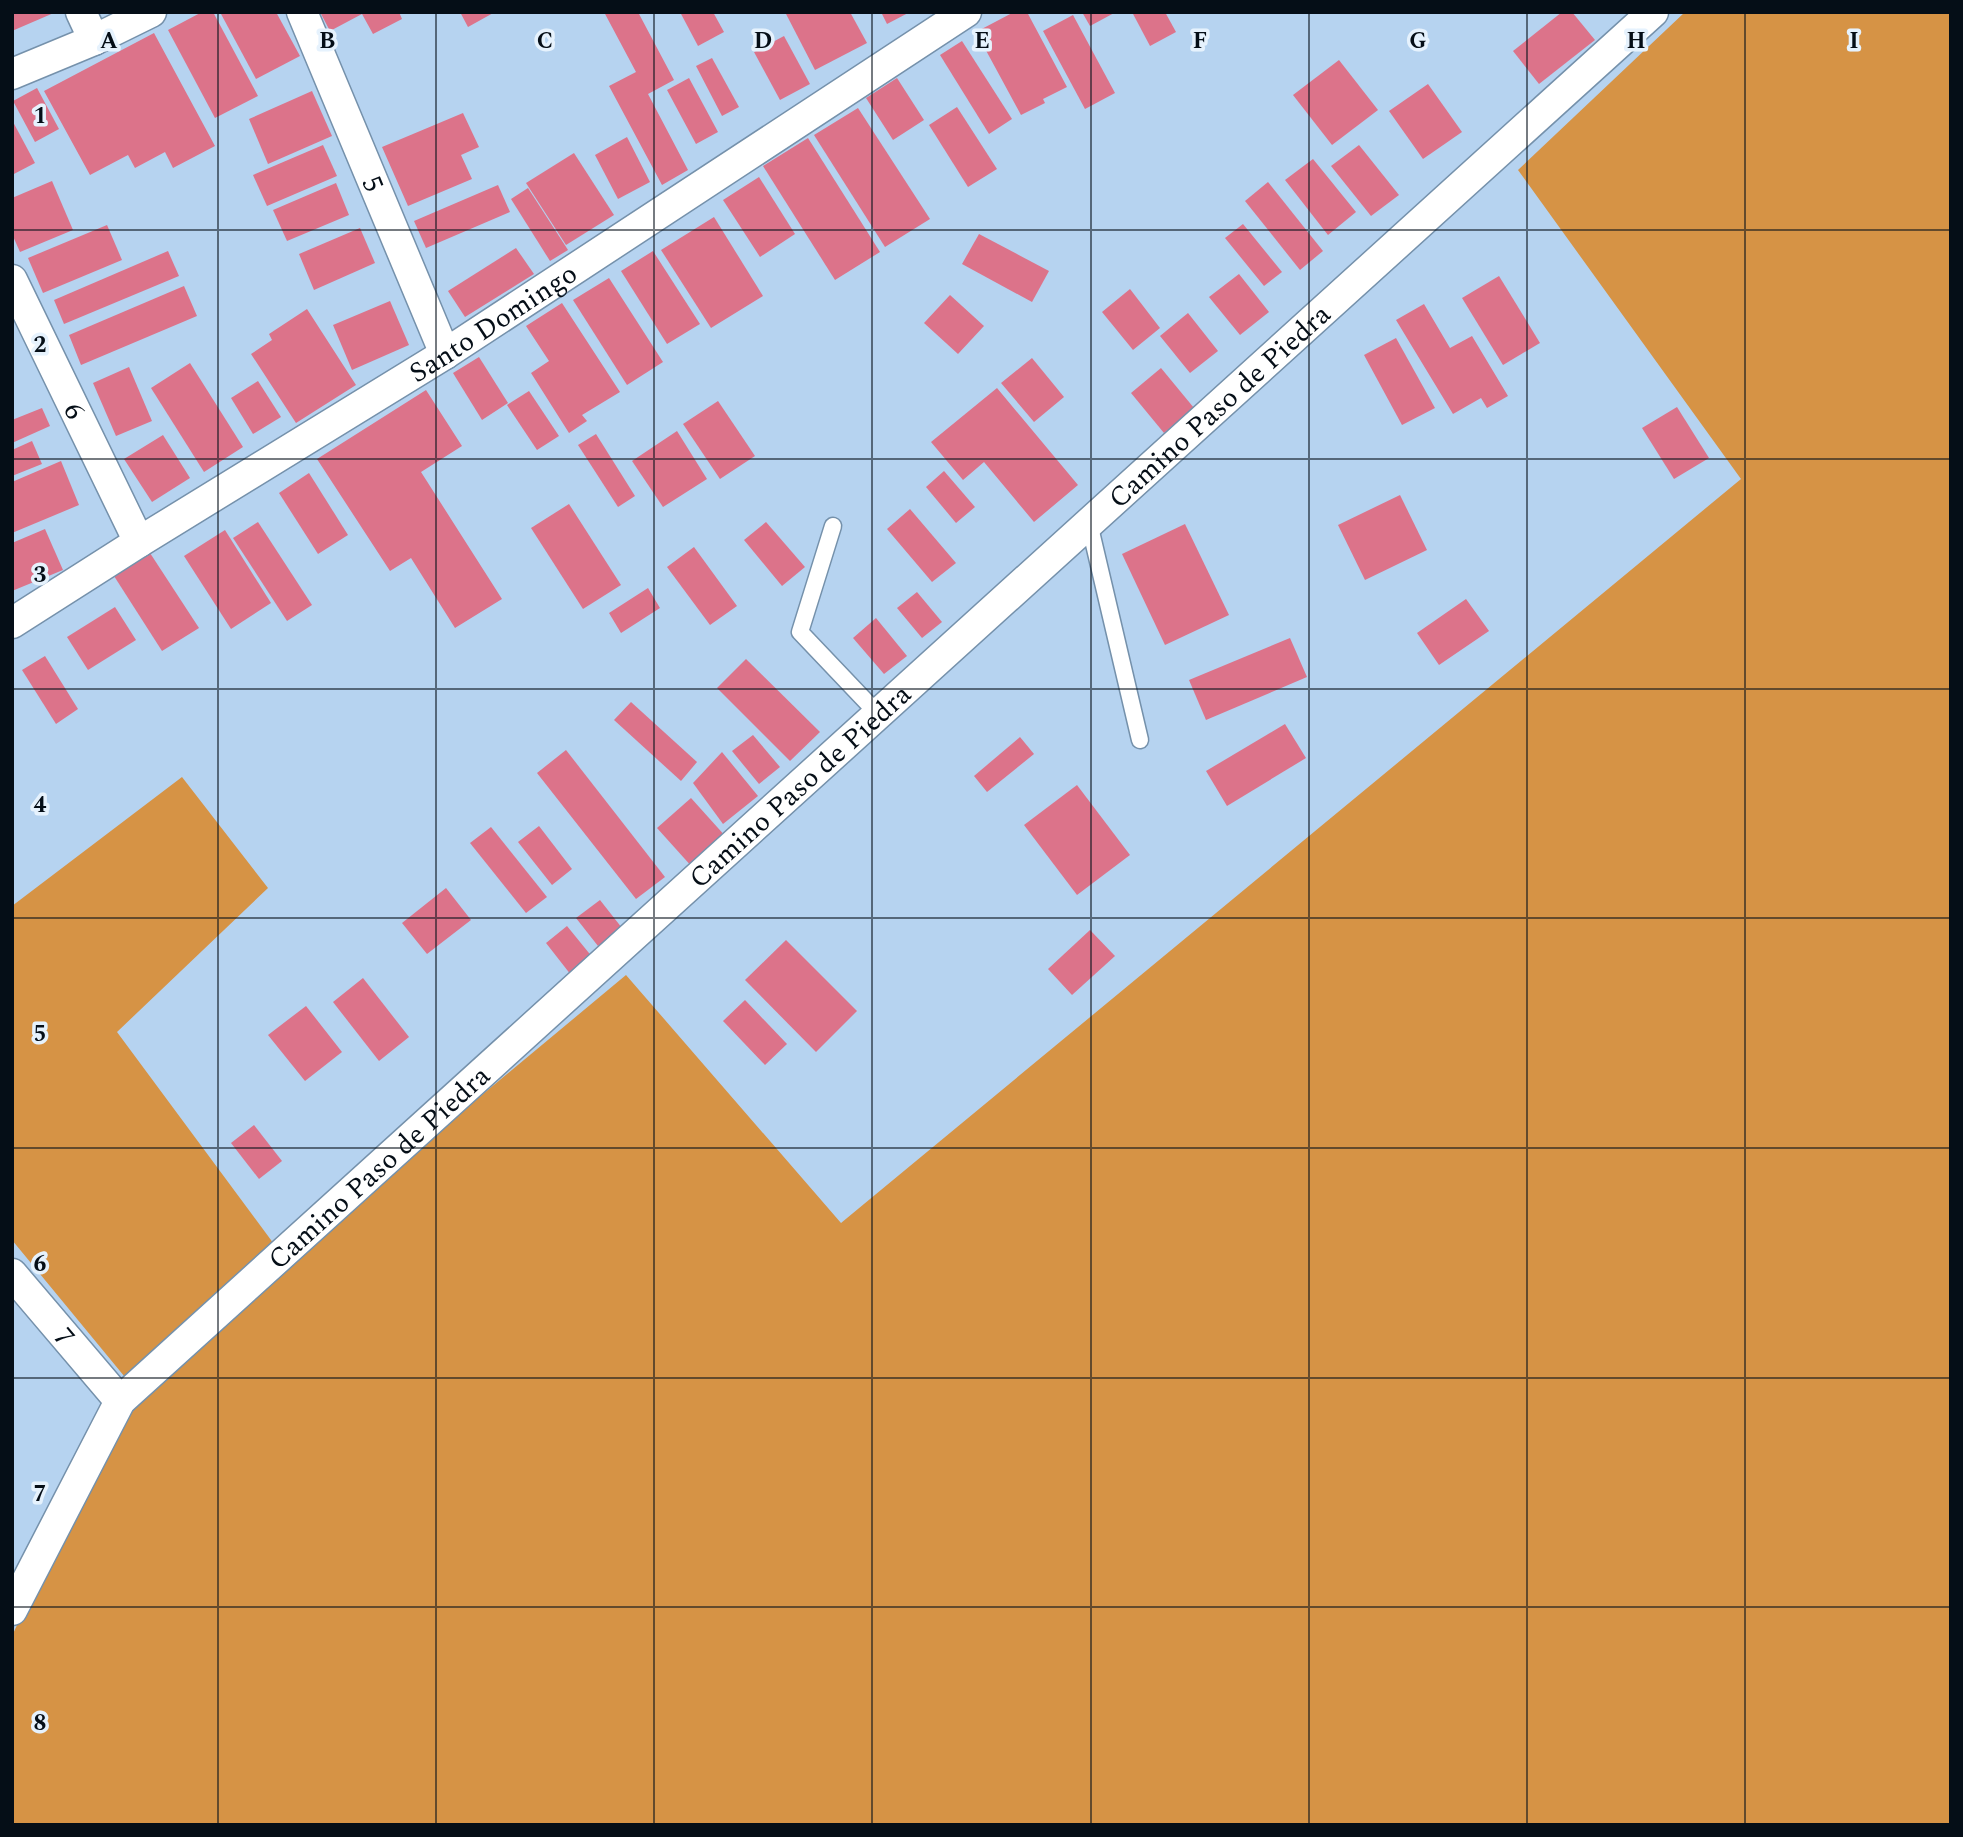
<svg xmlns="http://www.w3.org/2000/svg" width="1963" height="1837" viewBox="0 0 1963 1837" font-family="Spectral,serif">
<rect width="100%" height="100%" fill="#b6d3f0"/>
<path fill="#d69345" d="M 1685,12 L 1951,12 L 1951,1825 L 12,1825 L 12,1636 L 129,1382 L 12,1240 L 12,906 L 182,777 L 268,888 L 117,1032 L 285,1259 L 626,975 L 841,1223 L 1741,479 L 1518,170 Z"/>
<g fill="#dc738a">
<path d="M 12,12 L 56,12 L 12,31 Z"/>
<path d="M 202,12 L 213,12 L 258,96 L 215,118 L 168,30 Z"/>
<path d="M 224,12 L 276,12 L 300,56 L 256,79 L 221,14 Z"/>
<path d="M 320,12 L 399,12 L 402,19 L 373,34 L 362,14 L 330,31 Z"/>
<path d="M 460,12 L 495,12 L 468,27 Z"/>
<path d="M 604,12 L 638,12 L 674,80 L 648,94 L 688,170 L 662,185 L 609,86 L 636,72 Z"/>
<path d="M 680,12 L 713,12 L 724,32 L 698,46 Z"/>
<path d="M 785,12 L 850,12 L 867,43 L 815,70 Z"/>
<path d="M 881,12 L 910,12 L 887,24 Z"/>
<path d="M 1014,12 L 1027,12 L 1067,87 L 1043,99 L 1045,103 L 1021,115 L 976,32 Z"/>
<path d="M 1082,12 L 1116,12 L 1090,26 Z"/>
<path d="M 1132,12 L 1165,12 L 1176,32 L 1150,46 Z"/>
<path d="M 1562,12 L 1572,12 L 1595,40 L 1539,84 L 1513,51 Z"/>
<path d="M 1073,15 L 1115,93 L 1085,109 L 1043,31 Z"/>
<path d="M 154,33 L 215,146 L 173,168 L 165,152 L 135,168 L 128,155 L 90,175 L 44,91 Z"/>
<path d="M 784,36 L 810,84 L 780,100 L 754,52 Z"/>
<path d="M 962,41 L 1012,119 L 989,134 L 940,55 Z"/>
<path d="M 712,58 L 739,107 L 722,116 L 696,66 Z"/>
<path d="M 1339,60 L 1378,110 L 1332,145 L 1293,95 Z"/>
<path d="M 689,78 L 718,132 L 696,144 L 667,90 Z"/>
<path d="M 897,78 L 924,120 L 893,140 L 866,98 Z"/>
<path d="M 1428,84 L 1462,132 L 1423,159 L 1389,111 Z"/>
<path d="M 37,88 L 59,129 L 35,142 L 13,101 Z"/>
<path d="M 312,91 L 332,136 L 268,164 L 249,119 Z"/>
<path d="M 957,107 L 997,169 L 968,187 L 929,125 Z"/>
<path d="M 858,108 L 930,219 L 885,247 L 814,135 Z"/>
<path d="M 463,113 L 479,147 L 461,155 L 472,179 L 408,206 L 382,147 Z"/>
<path d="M 12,120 L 35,163 L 12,175 Z"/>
<path d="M 627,137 L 650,182 L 618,199 L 595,155 Z"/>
<path d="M 808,138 L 880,252 L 835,280 L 763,166 Z"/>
<path d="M 323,145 L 337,176 L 267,206 L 253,175 Z"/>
<path d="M 1359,145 L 1399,195 L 1371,216 L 1331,166 Z"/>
<path d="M 574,153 L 614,215 L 566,245 L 526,183 Z"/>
<path d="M 1313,159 L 1356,212 L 1328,235 L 1285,180 Z"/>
<path d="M 759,177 L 795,234 L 760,257 L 723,200 Z"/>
<path d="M 52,181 L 73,230 L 20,252 L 12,234 L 12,198 Z"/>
<path d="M 1268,182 L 1323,251 L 1300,270 L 1245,201 Z"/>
<path d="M 336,183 L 349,215 L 287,241 L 273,210 Z"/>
<path d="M 498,185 L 510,212 L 426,248 L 414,221 Z"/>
<path d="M 528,188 L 568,250 L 550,261 L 511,199 Z"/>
<path d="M 714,217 L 763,296 L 711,328 L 661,250 Z"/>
<path d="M 1243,224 L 1282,272 L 1264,286 L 1225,238 Z"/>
<path d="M 107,225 L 122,260 L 43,293 L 28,258 Z"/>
<path d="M 360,228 L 375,263 L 314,290 L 299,254 Z"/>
<path d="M 979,234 L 1049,271 L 1032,302 L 962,264 Z"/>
<path d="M 516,248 L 534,274 L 465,317 L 448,291 Z"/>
<path d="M 168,251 L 179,276 L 64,324 L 54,300 Z"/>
<path d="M 653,251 L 700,324 L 667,344 L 621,271 Z"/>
<path d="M 1239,274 L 1269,312 L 1240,335 L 1209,297 Z"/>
<path d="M 1499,276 L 1540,343 L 1503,365 L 1462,298 Z"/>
<path d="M 609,278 L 663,362 L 627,385 L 573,300 Z"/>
<path d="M 184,286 L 197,316 L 81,365 L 69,335 Z"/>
<path d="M 1130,289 L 1160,328 L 1133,350 L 1102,312 Z"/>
<path d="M 950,295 L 984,326 L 958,354 L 924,323 Z"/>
<path d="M 390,301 L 409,345 L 352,370 L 333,325 Z"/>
<path d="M 562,303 L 620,392 L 582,415 L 587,421 L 569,433 L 531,373 L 549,361 L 526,326 Z"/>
<path d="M 1424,304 L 1450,348 L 1472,336 L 1508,396 L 1487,408 L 1481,398 L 1453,414 L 1396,320 Z"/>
<path d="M 307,309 L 356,385 L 296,423 L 251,354 L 272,340 L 269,334 Z"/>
<path d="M 1188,313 L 1218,351 L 1190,373 L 1160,336 Z"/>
<path d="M 1396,338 L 1435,408 L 1402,425 L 1364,355 Z"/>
<path d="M 479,357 L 508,403 L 482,420 L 453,373 Z"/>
<path d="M 1032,358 L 1064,397 L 1034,422 L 1001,383 Z"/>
<path d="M 190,363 L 243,447 L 204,472 L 151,388 Z"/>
<path d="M 129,367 L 152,421 L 116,436 L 93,383 Z"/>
<path d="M 1161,368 L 1194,408 L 1164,433 L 1131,393 Z"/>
<path d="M 258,381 L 281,417 L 253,434 L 231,398 Z"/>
<path d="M 997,388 L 1078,485 L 1034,522 L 984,462 L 963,480 L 931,442 Z"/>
<path d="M 426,390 L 462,446 L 421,472 L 502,599 L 455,628 L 411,558 L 390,571 L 317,459 Z"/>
<path d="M 529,391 L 559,436 L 537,450 L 507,405 Z"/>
<path d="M 718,401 L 755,456 L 720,479 L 683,424 Z"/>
<path d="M 1677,407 L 1709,458 L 1674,479 L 1642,428 Z"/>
<path d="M 42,408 L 50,426 L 12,443 L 12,420 Z"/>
<path d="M 677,431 L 707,479 L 663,507 L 632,461 Z"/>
<path d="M 596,434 L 635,496 L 618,507 L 578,445 Z"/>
<path d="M 163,435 L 190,478 L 152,502 L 124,459 Z"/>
<path d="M 32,441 L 42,464 L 12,476 L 12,450 Z"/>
<path d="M 61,461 L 79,505 L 12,533 L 12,482 Z"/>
<path d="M 944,471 L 975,507 L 956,523 L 926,487 Z"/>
<path d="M 309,473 L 348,535 L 318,554 L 279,493 Z"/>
<path d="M 1400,495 L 1427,550 L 1365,580 L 1338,525 Z"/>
<path d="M 569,504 L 621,585 L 583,609 L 531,528 Z"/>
<path d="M 910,509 L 956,563 L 932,582 L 887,529 Z"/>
<path d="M 258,522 L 312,605 L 287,621 L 233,538 Z"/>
<path d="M 766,522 L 805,567 L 782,586 L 744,540 Z"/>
<path d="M 1185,524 L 1229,615 L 1165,645 L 1122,554 Z"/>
<path d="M 45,529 L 63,570 L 12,591 L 12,543 Z"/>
<path d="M 225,530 L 271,603 L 231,629 L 184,556 Z"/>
<path d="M 694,547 L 737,606 L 710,625 L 667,567 Z"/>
<path d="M 150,553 L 199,628 L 162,651 L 114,576 Z"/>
<path d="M 648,588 L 660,608 L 621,633 L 609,613 Z"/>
<path d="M 917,592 L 942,622 L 922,638 L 897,608 Z"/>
<path d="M 1466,599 L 1489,631 L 1439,665 L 1417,633 Z"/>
<path d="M 115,607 L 136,640 L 88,670 L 67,637 Z"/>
<path d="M 876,618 L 907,656 L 884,674 L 853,638 Z"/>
<path d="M 1290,638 L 1307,677 L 1206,720 L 1189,680 Z"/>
<path d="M 45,656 L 78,709 L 56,724 L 22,670 Z"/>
<path d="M 746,659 L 820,732 L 790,761 L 717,688 Z"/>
<path d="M 631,702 L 697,762 L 681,781 L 614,720 Z"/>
<path d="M 1285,724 L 1306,758 L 1227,806 L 1206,771 Z"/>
<path d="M 753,735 L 780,767 L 759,784 L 732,751 Z"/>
<path d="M 1020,737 L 1034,754 L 987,792 L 974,776 Z"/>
<path d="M 566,750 L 665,877 L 636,899 L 537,773 Z"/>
<path d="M 722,752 L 758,796 L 723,824 L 693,783 Z"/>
<path d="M 1077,785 L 1130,855 L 1077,895 L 1024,825 Z"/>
<path d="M 691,798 L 727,838 L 693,868 L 657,828 Z"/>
<path d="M 539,826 L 572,869 L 552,885 L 518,842 Z"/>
<path d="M 491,827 L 547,897 L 526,913 L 470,843 Z"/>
<path d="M 446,888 L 471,920 L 427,954 L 402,923 Z"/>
<path d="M 600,900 L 622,928 L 598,946 L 576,918 Z"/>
<path d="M 567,926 L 593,958 L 571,975 L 546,943 Z"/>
<path d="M 1090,930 L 1115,956 L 1072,995 L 1048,969 Z"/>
<path d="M 786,940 L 857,1011 L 816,1052 L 745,980 Z"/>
<path d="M 363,978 L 409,1037 L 379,1061 L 333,1002 Z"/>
<path d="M 745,1000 L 787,1044 L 765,1065 L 723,1021 Z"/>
<path d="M 306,1006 L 342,1052 L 305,1081 L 268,1035 Z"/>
<path d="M 254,1125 L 282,1161 L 259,1179 L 231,1143 Z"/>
</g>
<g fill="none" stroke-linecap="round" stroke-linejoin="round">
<defs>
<g id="service">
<path d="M 1089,523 L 1140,740"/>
<path d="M 833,526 L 800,632 L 878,714"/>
</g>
<g id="minor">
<path d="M 81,12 L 94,40"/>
<path id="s1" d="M 302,12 L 445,354"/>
<path d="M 12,74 L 94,40 L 151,12"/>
<path id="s2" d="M 12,280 L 139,542"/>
<path id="s3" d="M 12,623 L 139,542 L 445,354 L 966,12"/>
<path id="s4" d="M 12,1274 L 120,1401"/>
<path id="s5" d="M 12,1610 L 120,1401 L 1653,12"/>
</g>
</defs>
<use href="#service" stroke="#7591ab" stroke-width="19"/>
<use href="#minor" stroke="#7591ab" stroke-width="33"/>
<use href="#service" stroke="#fff" stroke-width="16"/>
<use href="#minor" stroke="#fff" stroke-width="30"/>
</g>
<path fill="none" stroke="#050e17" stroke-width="2" stroke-opacity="0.55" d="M 218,12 L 218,1825M 436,12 L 436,1825M 654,12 L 654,1825M 872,12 L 872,1825M 1091,12 L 1091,1825M 1309,12 L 1309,1825M 1527,12 L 1527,1825M 1745,12 L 1745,1825M 12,230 L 1951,230M 12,459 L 1951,459M 12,689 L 1951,689M 12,918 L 1951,918M 12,1148 L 1951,1148M 12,1378 L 1951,1378M 12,1607 L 1951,1607"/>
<g text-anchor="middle" stroke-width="7" stroke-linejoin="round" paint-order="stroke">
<g font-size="28" fill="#050e17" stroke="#e6f2fd">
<text dy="10" stroke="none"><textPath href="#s1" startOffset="186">5</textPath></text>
<text dy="10" stroke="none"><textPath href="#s3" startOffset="567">Santo Domingo</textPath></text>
<text dy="10" stroke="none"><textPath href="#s5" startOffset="1718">Camino Paso de Piedra</textPath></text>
<text dy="10" stroke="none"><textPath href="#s2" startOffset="145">6</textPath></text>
<text dy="10" stroke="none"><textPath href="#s5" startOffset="1152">Camino Paso de Piedra</textPath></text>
<text dy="10" stroke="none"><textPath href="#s5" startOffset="584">Camino Paso de Piedra</textPath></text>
<text dy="10" stroke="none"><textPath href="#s4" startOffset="82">7</textPath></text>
</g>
</g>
<g font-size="23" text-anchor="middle" font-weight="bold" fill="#050e17" stroke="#e6f2fd" stroke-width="7" stroke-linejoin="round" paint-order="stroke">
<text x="109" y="48">A</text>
<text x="327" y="48">B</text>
<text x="545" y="48">C</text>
<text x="763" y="48">D</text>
<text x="982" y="48">E</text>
<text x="1200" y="48">F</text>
<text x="1418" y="48">G</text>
<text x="1636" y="48">H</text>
<text x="1854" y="48">I</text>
<text x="40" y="123">1</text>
<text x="40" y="352">2</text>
<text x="40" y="582">3</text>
<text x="40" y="812">4</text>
<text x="40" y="1041">5</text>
<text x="40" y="1271">6</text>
<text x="40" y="1501">7</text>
<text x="40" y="1730">8</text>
</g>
<rect width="1963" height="1837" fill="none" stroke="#050e17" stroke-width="28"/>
</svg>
